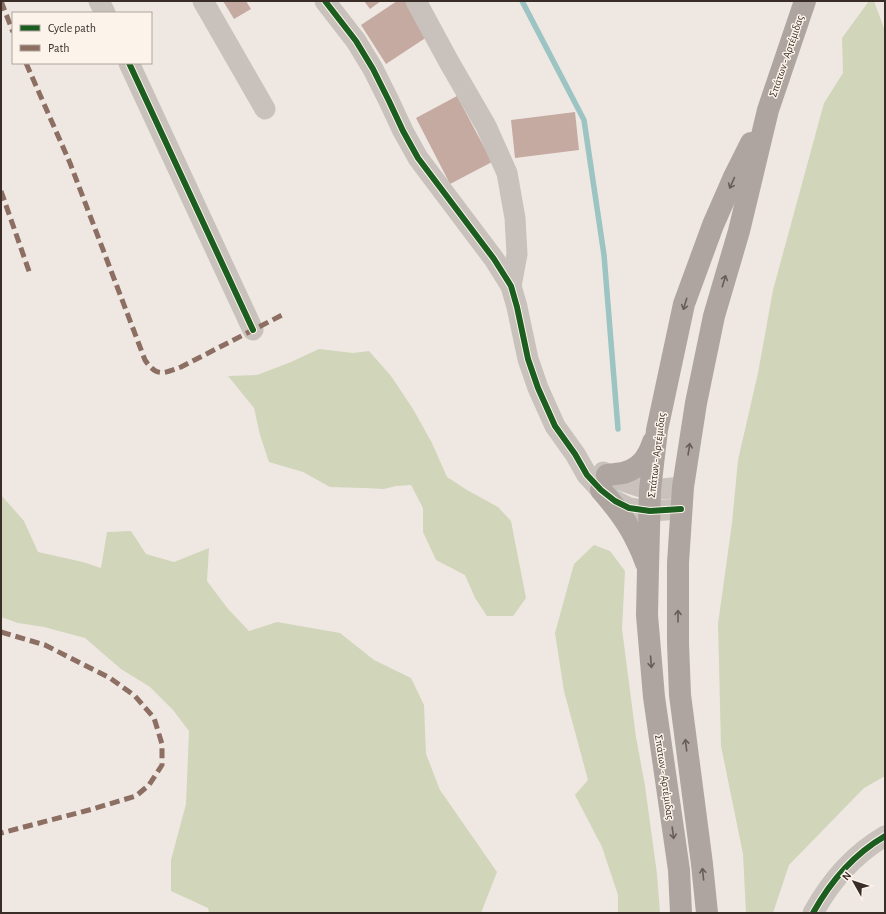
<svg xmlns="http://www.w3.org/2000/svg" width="886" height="914" viewBox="0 0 886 914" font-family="'Alegreya Sans',sans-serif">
<rect width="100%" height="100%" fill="#efe8e2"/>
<g fill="#d1d5ba">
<path d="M 869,1 L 874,1 L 885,31 L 885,776 L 864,788 L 789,865 L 773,913 L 746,913 L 743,854 L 721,746 L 718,624 L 732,523 L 738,460 L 758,373 L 773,290 L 824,103 L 843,73 L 842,38 Z"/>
<path d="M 319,349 L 353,353 L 369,351 L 391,376 L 413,409 L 432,443 L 447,477 L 467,490 L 498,507 L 511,521 L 526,598 L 513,616 L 487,616 L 475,598 L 465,575 L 436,560 L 423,532 L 423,508 L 411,485 L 396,486 L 384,489 L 364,488 L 330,487 L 303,472 L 269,462 L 260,435 L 254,408 L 228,376 L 257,375 L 291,362 Z"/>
<path d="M 1,495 L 24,521 L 38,552 L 83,562 L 101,568 L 107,532 L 131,531 L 146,554 L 174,562 L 209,548 L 207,581 L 228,609 L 249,631 L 277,622 L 340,633 L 374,660 L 411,678 L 424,705 L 426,754 L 440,790 L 497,872 L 481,913 L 209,913 L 208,908 L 171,891 L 171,860 L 186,804 L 189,731 L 173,710 L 150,687 L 121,669 L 85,638 L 44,627 L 18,623 L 1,617 Z"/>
<path d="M 594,545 L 610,551 L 625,571 L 622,629 L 636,737 L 645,786 L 657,874 L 660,913 L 618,913 L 618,895 L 602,847 L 575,795 L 588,780 L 564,691 L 555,633 L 574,564 Z"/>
</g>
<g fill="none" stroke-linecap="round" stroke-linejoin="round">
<path stroke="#9cc4c2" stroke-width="5.5" d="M 522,1 L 584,120 L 604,255 L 618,429"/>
</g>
<g fill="#c5aaa2">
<path d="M 223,1 L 246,1 L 251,9 L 234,19 Z"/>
<path d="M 364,1 L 381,1 L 370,9 Z"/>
<path d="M 397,1 L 408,1 L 430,35 L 386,64 L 361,25 Z"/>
<path d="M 457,96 L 492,162 L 450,184 L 416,118 Z"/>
<path d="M 575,112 L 579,150 L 515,158 L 511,120 Z"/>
</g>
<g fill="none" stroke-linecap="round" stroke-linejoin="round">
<g stroke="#c9c1bb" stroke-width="21">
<path d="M 99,1 L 105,13"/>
<path d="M 203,1 L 265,109"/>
<path d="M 325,1 L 356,41 L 373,69 L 389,101 L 403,131 L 418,158 L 494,259 L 511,286 L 517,307 L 528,359 L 538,388 L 555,426 L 575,454 L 587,475 L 601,490 L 615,501 L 629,508 L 650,511 L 681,509"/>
<path d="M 416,1 L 449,62 L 486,126 L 507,173 L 515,218 L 517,254 L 511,286"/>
<path d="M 129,63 L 253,330"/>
<path d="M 603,472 L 626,482 L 650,490 L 683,487"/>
<path d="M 813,913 C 830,882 854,854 885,836"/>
</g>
<g stroke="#aea5a0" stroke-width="22">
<path d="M 607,475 C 613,474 621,474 626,472 C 641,467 648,457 653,442"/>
<path d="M 601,490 C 622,514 635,533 646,563"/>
<path d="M 681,913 L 679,870 L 654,697 L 647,615 L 648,569 L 650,490 L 657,430 L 684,304 L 713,225 L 734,177 L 751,143"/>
<path d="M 707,913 L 702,864 L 680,695 L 678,643 L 678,563 L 683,487 L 696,403 L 714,316 L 739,231 L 768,110 L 805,1"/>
</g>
<g stroke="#8d6e63" stroke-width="5" stroke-dasharray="10 5" stroke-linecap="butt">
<path d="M 1,1 L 13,32"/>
<path d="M 26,63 L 70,163 L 145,360 C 157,378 164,373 181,367 L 286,313"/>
<path d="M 1,191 L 30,274"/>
<path d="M 1,632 L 45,645 L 110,678 L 135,696 L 154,718 L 162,744 L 162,765 L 149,785 L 136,796 L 89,810 L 1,833"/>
</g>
<defs>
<g id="cycleway">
<path d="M 325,1 L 356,41 L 373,69 L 389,101 L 403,131 L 418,158 L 494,259 L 511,286 L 517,307 L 528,359 L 538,388 L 555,426 L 575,454 L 587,475 L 601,490 L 615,501 L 629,508 L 650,511 L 681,509"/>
<path d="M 129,63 L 253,330"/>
<path d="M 813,913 C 830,882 854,854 885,836"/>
</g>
</defs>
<use href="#cycleway" stroke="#fcf3ea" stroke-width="8"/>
<use href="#cycleway" stroke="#1b5e20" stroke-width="6"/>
</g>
<defs><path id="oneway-shaft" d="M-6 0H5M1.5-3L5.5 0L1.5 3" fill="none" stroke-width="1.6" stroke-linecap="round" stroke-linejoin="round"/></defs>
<g stroke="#685d58">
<use href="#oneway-shaft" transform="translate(732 183) rotate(114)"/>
<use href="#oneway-shaft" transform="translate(724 281) rotate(-73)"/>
<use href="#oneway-shaft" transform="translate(685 304) rotate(107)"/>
<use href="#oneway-shaft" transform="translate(689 449) rotate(-81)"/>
<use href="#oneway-shaft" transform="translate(678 616) rotate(-90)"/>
<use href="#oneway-shaft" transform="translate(651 662) rotate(86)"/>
<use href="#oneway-shaft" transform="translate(686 745) rotate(-97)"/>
<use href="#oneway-shaft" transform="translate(673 833) rotate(82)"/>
<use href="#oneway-shaft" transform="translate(703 874) rotate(-96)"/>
</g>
<g text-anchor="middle" stroke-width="3" stroke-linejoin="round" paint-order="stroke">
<g font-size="11" fill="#3a2d28" stroke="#fcf3ea">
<text transform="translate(786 56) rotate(-71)" y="4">Σπάτων - Αρτέμιδας</text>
<text transform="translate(656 455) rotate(-83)" y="4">Σπάτων - Αρτέμιδας</text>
<text transform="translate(665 777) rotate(82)" y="4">Σπάτων - Αρτέμιδας</text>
</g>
</g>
<rect width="886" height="914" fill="none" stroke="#3a2d28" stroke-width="4"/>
<rect x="12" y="12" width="140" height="52" fill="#fcf3ea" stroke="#aea49c"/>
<rect x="20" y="25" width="20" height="6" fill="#1b5e20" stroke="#aea49c"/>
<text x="48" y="32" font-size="12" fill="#3a2d28">Cycle path</text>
<rect x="20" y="45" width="20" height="6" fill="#8d6e63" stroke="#aea49c"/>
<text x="48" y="52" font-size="12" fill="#3a2d28">Path</text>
<g transform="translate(854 882) rotate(309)" stroke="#fcf3ea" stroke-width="3" paint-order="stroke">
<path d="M0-3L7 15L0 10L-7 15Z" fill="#3a2d28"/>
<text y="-6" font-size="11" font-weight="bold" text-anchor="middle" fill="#3a2d28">N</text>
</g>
</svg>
